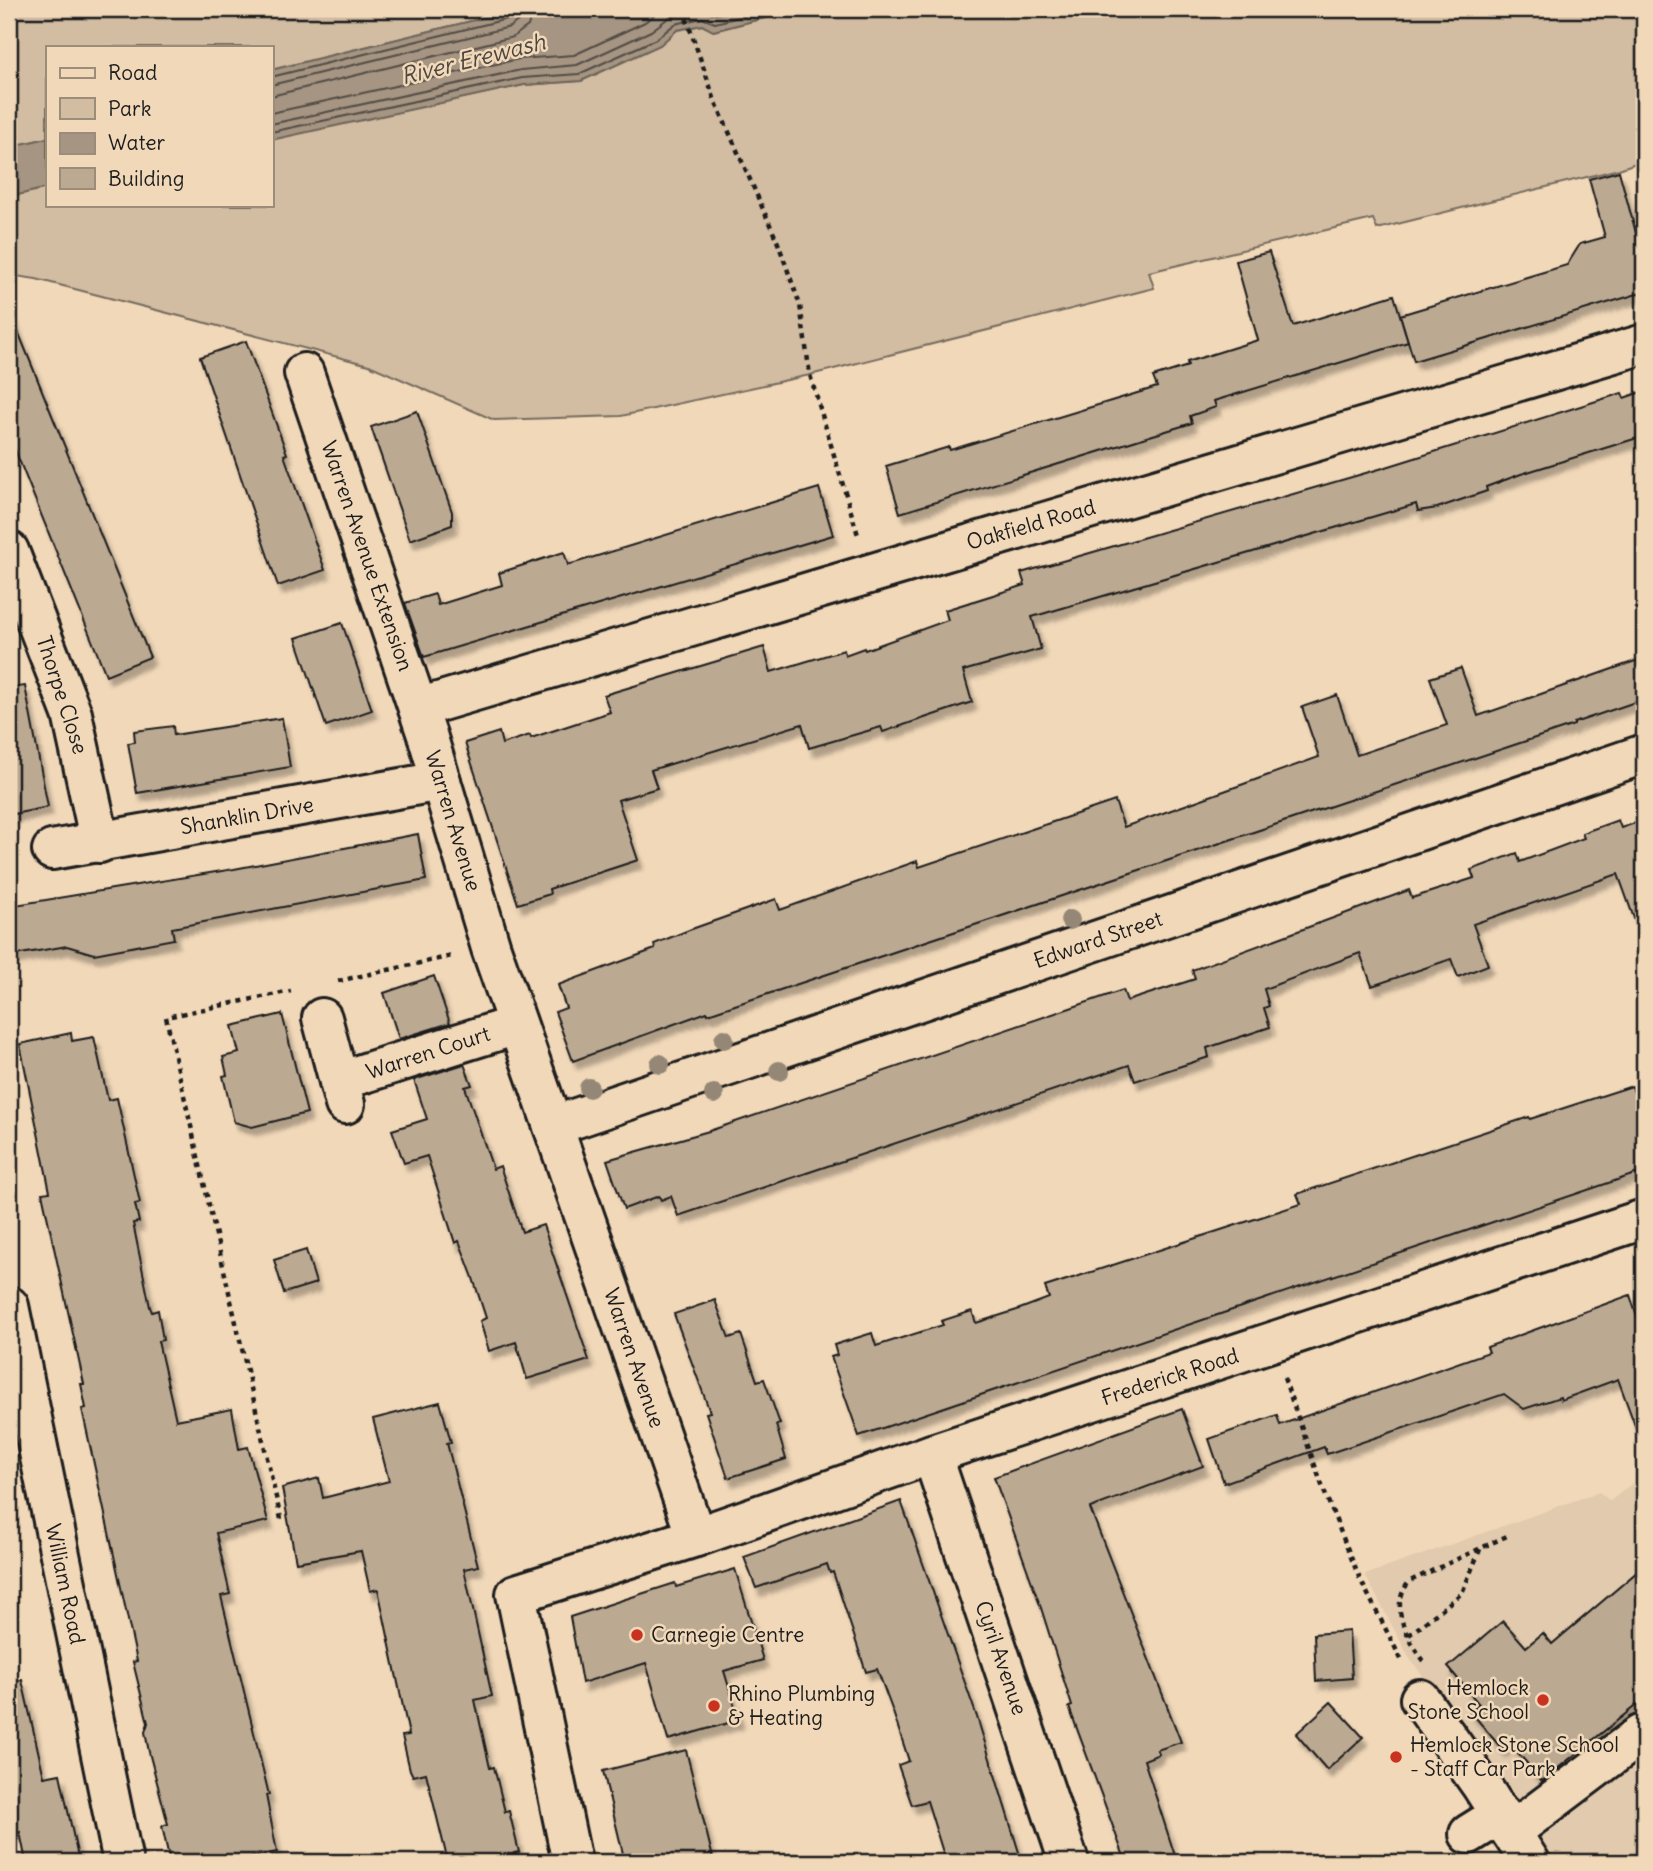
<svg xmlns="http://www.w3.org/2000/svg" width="1653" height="1871" viewBox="0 0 1653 1871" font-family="Delius,sans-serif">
<defs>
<filter id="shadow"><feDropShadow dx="4.5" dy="8" stdDeviation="2" flood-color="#0004"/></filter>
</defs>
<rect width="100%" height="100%" fill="#f1d8b9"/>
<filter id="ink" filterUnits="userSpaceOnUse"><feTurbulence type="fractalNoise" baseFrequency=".0143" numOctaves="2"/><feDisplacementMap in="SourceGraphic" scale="14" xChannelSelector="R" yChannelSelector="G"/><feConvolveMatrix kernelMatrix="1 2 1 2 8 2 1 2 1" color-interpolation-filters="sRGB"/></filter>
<g filter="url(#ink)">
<path fill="#e1caad" d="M 1644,1474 L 1644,1862 L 1556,1862 L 1509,1791 L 1410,1659 L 1365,1575 L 1599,1492 L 1610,1501 Z"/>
<g fill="#d2bca2" stroke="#776c5f" stroke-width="2">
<path d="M 9,9 L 520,9 L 271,70 L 271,47 L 47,47 L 47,138 L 9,147 Z"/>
<path d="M 800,9 L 1644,9 L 1644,160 L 1619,169 L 1377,229 L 1373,219 L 1149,272 L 1154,288 L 810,375 L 621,416 L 494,420 L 369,365 L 36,279 L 9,275 L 9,197 L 47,188 L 47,205 L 271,205 L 271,139 L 524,85 L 581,81 L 660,45 L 677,30 L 702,25 L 714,31 Z"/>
</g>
<g fill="#a59582" stroke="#6e6559" stroke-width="2">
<path d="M 520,9 L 800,9 L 713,31 L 702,25 L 677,30 L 660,45 L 581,81 L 524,85 L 271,140 L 271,70 Z"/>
<path d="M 47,138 L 47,188 L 9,197 L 9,147 Z"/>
</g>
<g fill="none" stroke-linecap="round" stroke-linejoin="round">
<g stroke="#534c45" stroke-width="2">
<path d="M 271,77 L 507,19 L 514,9"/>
<path d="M 271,85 L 510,27 L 519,20 L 522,9"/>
<path d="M 271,96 L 513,37 L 528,26 L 533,9"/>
<path d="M 271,113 L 519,59 L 574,55 L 645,22 L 662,9"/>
<path d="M 271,124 L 521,70 L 577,65 L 651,31 L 671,16 L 700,9 L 716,14 L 737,9"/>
<path d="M 271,132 L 522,78 L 579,74 L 656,39 L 675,24 L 702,18 L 715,23 L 772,9"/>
</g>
</g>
<g fill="#bca992" stroke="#1c1c1c" stroke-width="2" filter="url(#shadow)">
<path d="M 1619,171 L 1639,244 L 1644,242 L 1644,292 L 1414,361 L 1400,315 L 1567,265 L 1580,244 L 1605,237 L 1589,179 Z"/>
<path d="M 1269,252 L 1293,326 L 1394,295 L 1408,342 L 1214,401 L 1216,407 L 1190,416 L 1192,423 L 900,513 L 886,466 L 949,447 L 950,450 L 1157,387 L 1153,377 L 1188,366 L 1187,362 L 1258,340 L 1236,261 Z"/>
<path d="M 9,309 L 150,657 L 106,675 L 9,435 Z"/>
<path d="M 246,341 L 287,454 L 284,455 L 325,570 L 278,586 L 200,357 Z"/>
<path d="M 1644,391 L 1644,436 L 1521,474 L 1486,487 L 1487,491 L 1437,508 L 1418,511 L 1416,504 L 1032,617 L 1041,649 L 963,671 L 972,702 L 883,732 L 881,727 L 809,748 L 802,724 L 651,770 L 657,788 L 618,800 L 638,860 L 549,889 L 550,894 L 518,904 L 465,743 L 499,732 L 502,744 L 530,735 L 531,738 L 610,712 L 604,695 L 764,647 L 771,672 L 844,650 L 845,655 L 864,648 L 865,650 L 948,620 L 945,610 L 1025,585 L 1021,573 L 1383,468 L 1622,393 L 1624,398 Z"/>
<path d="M 417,411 L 452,512 L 452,525 L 410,540 L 371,427 Z"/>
<path d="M 819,488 L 833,535 L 424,657 L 405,603 L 435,594 L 438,605 L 502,585 L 499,573 L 564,552 L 568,565 Z"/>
<path d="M 342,623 L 372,710 L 326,726 L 296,638 Z"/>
<path d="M 1644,658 L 1644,699 L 1574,723 L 1574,725 L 708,1014 L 707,1012 L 573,1061 L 555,1012 L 566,1008 L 558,985 L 655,949 L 654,944 L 689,930 L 776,899 L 780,910 L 917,861 L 919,867 L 1115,801 L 1124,827 L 1319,757 L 1302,707 L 1337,695 L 1357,755 L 1447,725 L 1430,678 L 1461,668 L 1478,716 Z"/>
<path d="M 25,686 L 48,807 L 9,815 L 9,688 Z"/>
<path d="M 282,718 L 290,767 L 137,793 L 128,743 L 135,742 L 134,731 L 173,726 L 174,735 Z"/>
<path d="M 1618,820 L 1621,828 L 1644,820 L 1644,935 L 1640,935 L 1618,874 L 1473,924 L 1488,965 L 1458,977 L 1451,959 L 1372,986 L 1360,953 L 1264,989 L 1269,1006 L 1264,1008 L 1270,1027 L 1207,1048 L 1209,1057 L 1135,1081 L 1129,1065 L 678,1216 L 671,1196 L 661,1200 L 659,1196 L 624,1209 L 607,1160 L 709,1131 L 1123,990 L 1127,1001 L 1195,979 L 1192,970 L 1409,890 L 1412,898 L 1474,878 L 1471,870 L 1517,853 L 1520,862 L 1584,838 L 1582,833 Z"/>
<path d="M 418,834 L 426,880 L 172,928 L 174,939 L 94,954 L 67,946 L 9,956 L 9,906 L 234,869 Z"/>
<path d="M 434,976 L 450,1023 L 399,1039 L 384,993 Z"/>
<path d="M 282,1014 L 307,1113 L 252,1127 L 234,1122 L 223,1076 L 227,1075 L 223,1057 L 239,1053 L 232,1026 Z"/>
<path d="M 71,1033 L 72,1041 L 94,1037 L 108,1100 L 117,1098 L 140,1203 L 135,1204 L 139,1222 L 133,1223 L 150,1307 L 152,1312 L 158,1310 L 163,1340 L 158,1341 L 176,1420 L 232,1409 L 239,1449 L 248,1447 L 268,1521 L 216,1533 L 230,1594 L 221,1596 L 269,1795 L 266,1795 L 277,1852 L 252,1857 L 253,1862 L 170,1862 L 162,1826 L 168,1824 L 149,1752 L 145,1732 L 148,1723 L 133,1662 L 137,1661 L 82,1409 L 86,1408 L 81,1384 L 84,1384 L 42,1193 L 50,1192 L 20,1044 Z"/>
<path d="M 464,1064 L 472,1085 L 465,1087 L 493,1169 L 500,1166 L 522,1232 L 543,1225 L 589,1360 L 527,1379 L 516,1342 L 489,1351 L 480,1321 L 486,1318 L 472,1275 L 459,1241 L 455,1243 L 427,1156 L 404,1163 L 392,1130 L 427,1119 L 414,1080 Z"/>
<path d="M 1632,1086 L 1644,1126 L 1644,1171 L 859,1436 L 831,1357 L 837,1355 L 834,1345 L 872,1333 L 876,1346 L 943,1325 L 941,1321 L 972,1311 L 976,1323 L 1017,1310 L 1049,1298 L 1045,1287 L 1301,1204 L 1297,1194 L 1529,1117 L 1530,1119 Z"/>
<path d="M 306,1250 L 316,1283 L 284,1293 L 274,1260 Z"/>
<path d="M 1630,1295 L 1644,1339 L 1644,1441 L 1641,1442 L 1618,1379 L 1561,1400 L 1560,1397 L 1524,1409 L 1504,1394 L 1327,1454 L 1324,1447 L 1224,1483 L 1209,1439 L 1277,1415 L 1280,1425 L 1489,1352 L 1487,1347 Z"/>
<path d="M 715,1300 L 729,1338 L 741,1334 L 757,1381 L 764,1379 L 780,1424 L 776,1425 L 786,1459 L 728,1478 L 706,1413 L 710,1412 L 674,1314 Z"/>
<path d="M 440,1402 L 451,1442 L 447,1443 L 478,1566 L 464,1569 L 492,1696 L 475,1700 L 490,1768 L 494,1767 L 505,1812 L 509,1811 L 519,1852 L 514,1853 L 516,1862 L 448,1862 L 426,1773 L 413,1776 L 410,1770 L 402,1736 L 409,1735 L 378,1589 L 370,1591 L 361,1551 L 296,1562 L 282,1488 L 319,1478 L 323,1498 L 389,1481 L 373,1419 Z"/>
<path d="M 1182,1409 L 1203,1466 L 1090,1508 L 1181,1742 L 1157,1750 L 1159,1754 L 1144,1760 L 1177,1862 L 1126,1862 L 1069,1707 L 1072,1706 L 1041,1608 L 994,1477 Z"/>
<path d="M 901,1501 L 977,1717 L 1022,1862 L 946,1862 L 927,1801 L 912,1805 L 898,1765 L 909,1761 L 893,1712 L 877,1669 L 866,1672 L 833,1572 L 830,1573 L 827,1564 L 756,1588 L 744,1557 Z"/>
<path d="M 1644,1566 L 1644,1699 L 1542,1781 L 1509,1742 L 1502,1749 L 1470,1711 L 1479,1704 L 1448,1667 L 1503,1621 L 1526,1647 L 1543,1633 L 1552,1644 Z"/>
<path d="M 735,1569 L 763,1660 L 724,1671 L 739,1720 L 668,1740 L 646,1663 L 582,1683 L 570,1617 L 675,1583 L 676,1587 Z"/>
<path d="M 1349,1631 L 1352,1678 L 1316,1681 L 1314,1634 Z"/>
<path d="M 22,1680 L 44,1777 L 60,1774 L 79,1862 L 26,1862 L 20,1832 L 9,1835 L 9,1682 Z"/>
<path d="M 1331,1702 L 1363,1737 L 1327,1770 L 1296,1734 Z"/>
<path d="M 686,1750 L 714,1862 L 625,1862 L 603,1771 Z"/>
</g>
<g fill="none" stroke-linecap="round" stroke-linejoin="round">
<defs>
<g id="minor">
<path d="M 304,373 L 428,738 L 491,948 L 696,1537"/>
<path d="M 9,551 L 72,714 L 100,843"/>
<path d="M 418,708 L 1644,344"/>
<path d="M 52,850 L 441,781"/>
<path d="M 322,1018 L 345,1104"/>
<path d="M 339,1081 L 517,1025"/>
<path d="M 553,1126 L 1644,754"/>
<path d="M 9,1306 L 123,1862"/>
<path d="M 932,1454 L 1069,1862"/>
<path d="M 1420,1699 L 1481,1785 L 1530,1862"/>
<path d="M 1511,1832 L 1640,1735"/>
<path d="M 1469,1834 L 1501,1814"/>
<path d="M 572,1862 L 516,1594 L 696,1537 L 932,1454 L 1644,1219"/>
</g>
</defs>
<use href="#minor" stroke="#1c1c1c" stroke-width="44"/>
<g stroke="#1c1c1c" stroke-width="4.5" stroke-dasharray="5 5" stroke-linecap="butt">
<path d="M 683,9 L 714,98 L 778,243 L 800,305 L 810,375 L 858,535"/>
<path d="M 338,981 L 452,956"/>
<path d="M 1284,1378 L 1324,1491 L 1359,1577 L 1403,1663"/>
<path d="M 281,1519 L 166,1017 L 291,991"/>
<path d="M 1409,1635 L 1462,1593 L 1481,1547"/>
<path d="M 1424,1661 C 1406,1637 1388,1605 1410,1581 L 1509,1535"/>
</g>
<use href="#minor" stroke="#f1d8b9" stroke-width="38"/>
</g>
<g fill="#958775">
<circle cx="1070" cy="920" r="10"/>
<circle cx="724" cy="1039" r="10"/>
<circle cx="660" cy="1064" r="10"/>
<circle cx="779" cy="1071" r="10"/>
<circle cx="589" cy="1088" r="10"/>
<circle cx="714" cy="1094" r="10"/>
</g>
</g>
<g fill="#c8321e" stroke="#f1d8b9" stroke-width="2.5">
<circle cx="637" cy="1635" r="7"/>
<circle cx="1543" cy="1700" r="7"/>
<circle cx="714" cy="1706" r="7"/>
<circle cx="1396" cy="1757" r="7"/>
</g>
<g text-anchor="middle" stroke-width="5" stroke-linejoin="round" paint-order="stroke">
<g font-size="21" fill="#1c1c1c" stroke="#f1d8b9">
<text transform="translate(1031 525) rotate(-16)" y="7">Oakfield Road</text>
<text transform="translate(367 556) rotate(71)" y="7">Warren Avenue Extension</text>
<text transform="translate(62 695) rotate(72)" y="7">Thorpe Close</text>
<text transform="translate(247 816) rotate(-10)" y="7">Shanklin Drive</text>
<text transform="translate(453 821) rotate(73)" y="7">Warren Avenue</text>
<text transform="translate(1098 940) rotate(-19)" y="7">Edward Street</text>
<text transform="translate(428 1053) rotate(-18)" y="7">Warren Court</text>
<text transform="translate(634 1358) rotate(71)" y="7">Warren Avenue</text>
<text transform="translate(1170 1377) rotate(-18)" y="7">Frederick Road</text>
<text transform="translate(65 1584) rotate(78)" y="7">William Road</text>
<text transform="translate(1001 1658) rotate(71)" y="7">Cyril Avenue</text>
</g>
<g font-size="21" fill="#1c1c1c" stroke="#f1d8b9" text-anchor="start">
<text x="651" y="1642">Carnegie Centre</text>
<text x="1529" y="1695" text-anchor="end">Hemlock<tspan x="1529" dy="24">Stone School</tspan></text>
<text x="728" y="1701">Rhino Plumbing<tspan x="728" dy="24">&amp; Heating</tspan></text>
<text x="1410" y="1752">Hemlock Stone School<tspan x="1410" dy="24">- Staff Car Park</tspan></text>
</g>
<g font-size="23" font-style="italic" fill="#4c4640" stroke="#f1d8b9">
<text transform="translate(473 59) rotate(-14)" y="8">River Erewash</text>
</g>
</g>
<rect width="1653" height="1871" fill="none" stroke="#f1d8b9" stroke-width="35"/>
<rect x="18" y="18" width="1618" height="1836" fill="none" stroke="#1c1c1c" stroke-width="2.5" filter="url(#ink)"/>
<rect x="46" y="46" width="228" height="161" fill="#f1d8b9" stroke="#9c8d7a" stroke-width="2"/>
<rect x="60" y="68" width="35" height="10" fill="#f1d8b9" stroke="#9c8d7a" stroke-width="2"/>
<text x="108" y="80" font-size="21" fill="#1c1c1c">Road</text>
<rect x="60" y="98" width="35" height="21" fill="#d2bca2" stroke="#9c8d7a" stroke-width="2"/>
<text x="108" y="116" font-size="21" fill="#1c1c1c">Park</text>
<rect x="60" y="133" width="35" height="21" fill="#a59582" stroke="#9c8d7a" stroke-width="2"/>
<text x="108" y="150" font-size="21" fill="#1c1c1c">Water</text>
<rect x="60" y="168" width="35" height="21" fill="#bca992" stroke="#9c8d7a" stroke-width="2"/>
<text x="108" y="186" font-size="21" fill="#1c1c1c">Building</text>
</svg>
